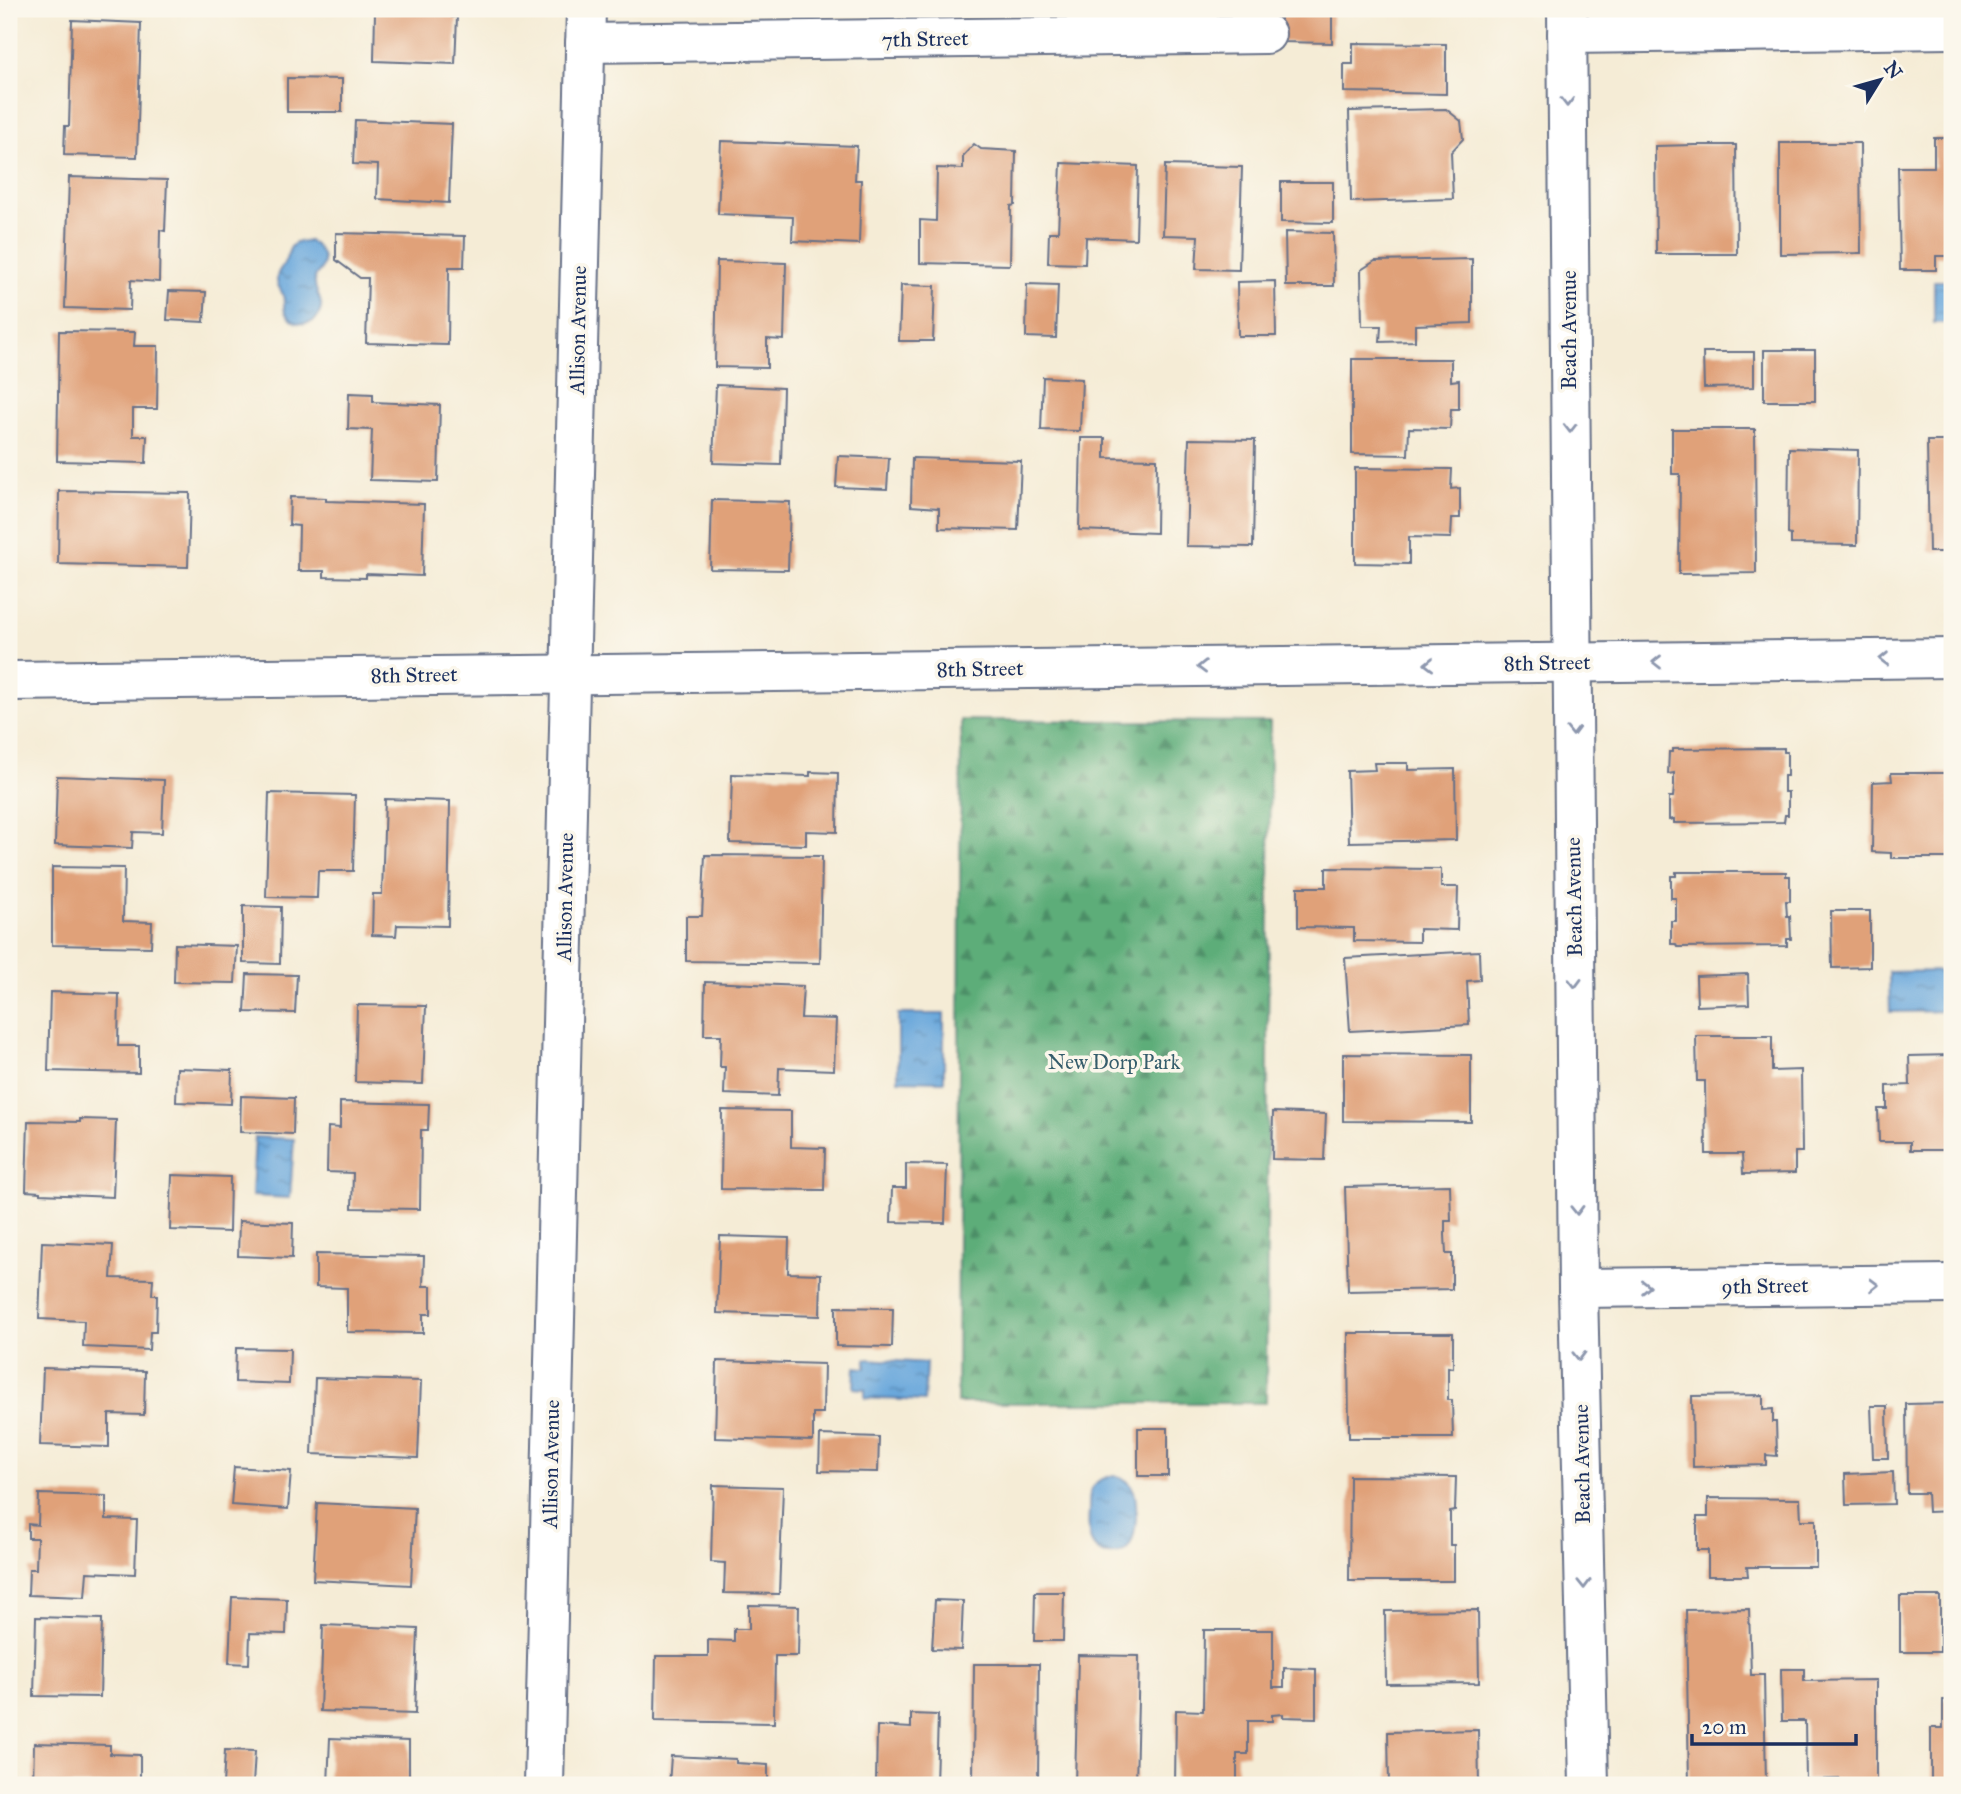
<svg xmlns="http://www.w3.org/2000/svg" width="1961" height="1794" viewBox="0 0 1961 1794" font-family="'IM FELL Great Primer',serif">
<defs>
<pattern id="forest-firs" width="22" height="20" patternUnits="userSpaceOnUse" patternTransform="scale(1.75)"><rect width="22" height="20" fill="#5dad79"/><path d="M5 1l3.5 6h-7zM16 11l3.5 6h-7z" fill="#4c8d66"/></pattern>
<pattern id="water-ripples" width="26" height="14" patternUnits="userSpaceOnUse" patternTransform="scale(1.75)"><rect width="26" height="14" fill="#6aa8dc"/><path d="M2 4q2-2 4 0t4 0M15 11q2-2 4 0t4 0" fill="none" stroke="#5689b6"/></pattern>
</defs>
<rect width="100%" height="100%" fill="#fbf7ec"/>
<filter id="ink" filterUnits="userSpaceOnUse"><feTurbulence type="fractalNoise" baseFrequency=".0143" numOctaves="2"/><feDisplacementMap in="SourceGraphic" scale="14" xChannelSelector="R" yChannelSelector="G"/><feConvolveMatrix kernelMatrix="1 2 1 2 8 2 1 2 1" color-interpolation-filters="sRGB"/></filter>
<filter id="wash" filterUnits="userSpaceOnUse"><feTurbulence type="fractalNoise" baseFrequency=".00686" numOctaves="4" result="noise"/><feDisplacementMap in="SourceGraphic" scale="28" xChannelSelector="R" yChannelSelector="G"/><feGaussianBlur stdDeviation="1.57" result="paint"/><feColorMatrix in="noise" values="0 0 0 0 0 0 0 0 0 0 0 0 0 0 0 0 0 1.4 0 .05"/><feComposite in="paint" operator="in"/></filter>
<g filter="url(#wash)">
<rect width="100%" height="100%" fill="#f5ecd6"/>
<path fill="url(#forest-firs)" stroke="#3c6e6c" stroke-width="2" d="M 961,720 L 1270,722 L 1266,1403 L 957,1403 Z"/>
<g fill="url(#water-ripples)" stroke="#426c9d" stroke-width="2">
<path d="M 309,241 C 319,247 327,257 321,269 C 318,274 316,272 315,278 C 312,296 331,302 314,321 C 302,326 292,324 285,312 C 283,306 285,301 283,295 C 281,289 277,287 277,280 C 277,272 280,270 284,264 C 291,251 286,241 309,241 Z"/>
<rect x="1934" y="281" width="18" height="42"/>
<path d="M 1952,971 L 1952,1011 L 1890,1012 L 1889,972 Z"/>
<path d="M 898,1014 L 944,1014 L 944,1081 L 898,1080 Z"/>
<path d="M 255,1137 L 294,1139 L 290,1198 L 252,1196 Z"/>
<path d="M 866,1359 L 926,1363 L 924,1401 L 865,1398 L 865,1389 L 854,1388 L 855,1367 L 866,1368 Z"/>
<path d="M 1114,1475 C 1136,1480 1137,1497 1136,1517 C 1135,1535 1132,1557 1108,1554 C 1086,1551 1088,1527 1089,1510 C 1089,1504 1089,1495 1091,1489 C 1096,1480 1105,1477 1114,1475 Z"/>
</g>
<g id="blocks">
<g fill="#e0a179">
<path d="M 349,9 L 452,9 L 452,17 L 457,17 L 455,64 L 374,61 L 375,12 L 349,11 Z"/>
<path d="M 1281,9 L 1332,9 L 1332,43 L 1281,42 Z"/>
<path d="M 72,20 L 141,23 L 137,157 L 64,155 L 65,126 L 69,126 Z"/>
<path d="M 1353,43 L 1446,44 L 1446,94 L 1344,92 L 1344,64 L 1353,64 Z"/>
<path d="M 287,78 L 342,79 L 342,112 L 287,112 Z"/>
<path d="M 1446,109 L 1461,121 L 1463,139 L 1451,152 L 1453,199 L 1351,202 L 1349,111 Z"/>
<path d="M 355,120 L 452,124 L 449,203 L 377,199 L 378,165 L 353,164 Z"/>
<path d="M 1934,138 L 1952,138 L 1952,256 L 1936,256 L 1936,270 L 1900,270 L 1898,167 L 1934,167 Z"/>
<path d="M 721,141 L 857,146 L 855,180 L 861,180 L 859,244 L 792,241 L 793,217 L 718,214 Z"/>
<path d="M 1780,143 L 1860,143 L 1861,253 L 1780,254 Z"/>
<path d="M 974,144 L 981,149 L 1016,151 L 1015,205 L 1011,206 L 1010,265 L 920,263 L 920,220 L 936,221 L 937,168 L 963,169 L 963,156 Z"/>
<path d="M 1695,145 L 1736,145 L 1737,254 L 1656,254 L 1655,146 Z"/>
<path d="M 1061,163 L 1138,166 L 1136,239 L 1086,237 L 1085,264 L 1048,263 L 1049,232 L 1058,232 Z"/>
<path d="M 1165,165 L 1242,167 L 1239,270 L 1196,269 L 1198,236 L 1163,235 Z"/>
<path d="M 69,177 L 167,180 L 165,231 L 160,230 L 159,282 L 131,280 L 130,310 L 65,308 Z"/>
<path d="M 1281,182 L 1333,182 L 1333,223 L 1281,222 Z"/>
<path d="M 1285,232 L 1333,233 L 1334,286 L 1286,286 Z"/>
<path d="M 336,233 L 465,236 L 464,267 L 449,267 L 448,345 L 366,343 L 368,278 L 360,278 L 336,260 Z"/>
<path d="M 1472,259 L 1472,323 L 1415,325 L 1415,341 L 1380,342 L 1381,326 L 1362,326 L 1361,270 L 1375,261 Z"/>
<path d="M 717,261 L 786,263 L 784,340 L 767,339 L 767,368 L 715,367 Z"/>
<path d="M 1275,281 L 1276,336 L 1238,336 L 1237,282 Z"/>
<path d="M 1027,284 L 1058,285 L 1056,338 L 1026,337 Z"/>
<path d="M 901,285 L 935,286 L 933,341 L 899,341 Z"/>
<path d="M 169,291 L 206,292 L 204,322 L 167,320 Z"/>
<path d="M 59,331 L 135,332 L 134,346 L 158,346 L 157,409 L 133,409 L 133,436 L 147,436 L 146,463 L 57,461 Z"/>
<rect x="1764" y="350" width="51" height="51"/>
<path d="M 1703,352 L 1754,352 L 1754,387 L 1704,388 Z"/>
<path d="M 1352,359 L 1451,359 L 1451,381 L 1459,380 L 1459,409 L 1451,409 L 1450,429 L 1409,428 L 1408,455 L 1352,454 Z"/>
<path d="M 1043,377 L 1082,379 L 1080,431 L 1041,430 Z"/>
<path d="M 716,385 L 783,388 L 781,465 L 713,463 Z"/>
<path d="M 349,393 L 373,394 L 373,402 L 440,405 L 438,482 L 370,480 L 372,430 L 348,429 Z"/>
<path d="M 1672,429 L 1755,429 L 1756,573 L 1679,574 L 1680,474 L 1672,474 Z"/>
<path d="M 1081,438 L 1105,438 L 1105,458 L 1157,459 L 1156,533 L 1079,530 Z"/>
<path d="M 1189,439 L 1255,440 L 1253,547 L 1186,546 Z"/>
<path d="M 1927,441 L 1952,441 L 1952,552 L 1929,552 Z"/>
<path d="M 1789,448 L 1858,450 L 1857,545 L 1791,544 L 1791,535 L 1788,534 Z"/>
<path d="M 838,456 L 889,458 L 887,489 L 836,487 Z"/>
<path d="M 912,458 L 1021,461 L 1018,530 L 939,528 L 939,508 L 911,506 Z"/>
<path d="M 1355,468 L 1452,469 L 1451,489 L 1460,488 L 1460,518 L 1452,518 L 1451,538 L 1409,537 L 1409,564 L 1355,563 Z"/>
<path d="M 59,491 L 190,493 L 188,567 L 58,564 Z"/>
<path d="M 290,497 L 326,498 L 326,501 L 424,504 L 422,576 L 366,574 L 366,578 L 324,577 L 324,571 L 298,571 L 299,526 L 289,525 Z"/>
<path d="M 712,500 L 790,502 L 788,570 L 710,569 Z"/>
<path d="M 1784,748 L 1784,752 L 1787,752 L 1787,776 L 1784,776 L 1784,792 L 1788,792 L 1788,815 L 1785,815 L 1784,822 L 1674,823 L 1674,819 L 1669,820 L 1669,797 L 1673,797 L 1674,787 L 1674,773 L 1668,774 L 1669,752 L 1673,752 L 1673,749 Z"/>
<path d="M 1374,763 L 1408,763 L 1408,770 L 1455,769 L 1456,840 L 1349,842 L 1347,771 L 1375,770 Z"/>
<path d="M 810,772 L 838,773 L 837,832 L 806,831 L 806,845 L 730,843 L 732,774 L 810,776 Z"/>
<path d="M 1891,773 L 1952,773 L 1952,858 L 1891,858 L 1891,853 L 1872,852 L 1873,782 L 1892,781 Z"/>
<path d="M 57,776 L 164,780 L 162,833 L 133,832 L 132,848 L 55,845 Z"/>
<path d="M 269,793 L 355,795 L 353,871 L 318,871 L 317,898 L 266,897 Z"/>
<path d="M 385,799 L 450,801 L 448,926 L 397,925 L 396,936 L 372,935 L 373,894 L 382,894 Z"/>
<path d="M 705,855 L 822,856 L 820,963 L 686,961 L 686,916 L 702,916 Z"/>
<path d="M 52,867 L 124,868 L 123,921 L 152,922 L 151,947 L 52,945 Z"/>
<path d="M 1326,868 L 1441,869 L 1441,887 L 1458,887 L 1457,930 L 1419,929 L 1419,942 L 1354,941 L 1354,928 L 1298,927 L 1298,887 L 1326,887 Z"/>
<path d="M 1676,872 L 1786,872 L 1786,876 L 1790,876 L 1790,901 L 1786,901 L 1787,916 L 1790,916 L 1791,939 L 1787,939 L 1787,946 L 1677,947 L 1676,944 L 1671,944 L 1671,921 L 1676,921 L 1676,898 L 1671,898 L 1671,876 L 1676,876 Z"/>
<path d="M 243,906 L 281,907 L 280,964 L 243,963 Z"/>
<path d="M 1831,911 L 1870,911 L 1870,967 L 1832,968 Z"/>
<path d="M 175,944 L 237,946 L 235,983 L 174,982 Z"/>
<path d="M 1479,951 L 1480,980 L 1467,981 L 1469,1025 L 1350,1031 L 1345,958 Z"/>
<path d="M 247,974 L 297,975 L 295,1013 L 245,1012 Z"/>
<path d="M 1748,974 L 1749,1004 L 1697,1006 L 1696,976 Z"/>
<path d="M 705,982 L 803,986 L 801,1018 L 836,1019 L 834,1070 L 779,1068 L 778,1096 L 724,1094 L 725,1067 L 720,1067 L 721,1035 L 704,1035 Z"/>
<path d="M 50,992 L 119,994 L 118,1046 L 139,1046 L 139,1073 L 48,1071 Z"/>
<path d="M 357,1005 L 426,1006 L 423,1084 L 355,1082 Z"/>
<path d="M 1696,1036 L 1772,1036 L 1772,1071 L 1801,1070 L 1802,1152 L 1795,1152 L 1795,1173 L 1743,1174 L 1742,1154 L 1706,1154 L 1705,1081 L 1697,1081 Z"/>
<path d="M 1343,1054 L 1471,1055 L 1471,1122 L 1343,1121 Z"/>
<path d="M 1952,1055 L 1952,1150 L 1910,1150 L 1910,1142 L 1879,1142 L 1878,1109 L 1887,1109 L 1887,1086 L 1910,1085 L 1909,1056 Z"/>
<path d="M 177,1068 L 232,1070 L 231,1104 L 176,1102 Z"/>
<path d="M 241,1096 L 294,1098 L 293,1134 L 240,1132 Z"/>
<path d="M 340,1102 L 429,1104 L 428,1130 L 421,1130 L 420,1209 L 352,1208 L 353,1173 L 327,1172 L 328,1127 L 340,1128 Z"/>
<path d="M 722,1110 L 791,1111 L 791,1147 L 825,1148 L 824,1190 L 721,1189 Z"/>
<path d="M 1273,1112 L 1326,1114 L 1324,1160 L 1272,1159 Z"/>
<path d="M 80,1119 L 116,1120 L 113,1197 L 40,1194 L 40,1192 L 26,1191 L 28,1121 L 80,1122 Z"/>
<path d="M 906,1164 L 947,1165 L 945,1223 L 891,1222 L 892,1188 L 906,1188 Z"/>
<path d="M 172,1175 L 230,1177 L 229,1232 L 170,1230 Z"/>
<path d="M 1450,1185 L 1451,1221 L 1445,1221 L 1445,1235 L 1446,1254 L 1452,1254 L 1452,1289 L 1348,1291 L 1345,1187 Z"/>
<path d="M 239,1221 L 293,1223 L 292,1258 L 238,1256 Z"/>
<path d="M 720,1236 L 789,1238 L 788,1273 L 821,1274 L 820,1316 L 717,1313 Z"/>
<path d="M 42,1242 L 113,1245 L 111,1278 L 153,1279 L 152,1295 L 157,1295 L 156,1332 L 150,1332 L 149,1350 L 83,1347 L 84,1321 L 39,1319 Z"/>
<path d="M 316,1254 L 424,1256 L 423,1286 L 431,1286 L 431,1314 L 423,1314 L 423,1333 L 347,1332 L 347,1288 L 316,1287 Z"/>
<path d="M 836,1307 L 893,1308 L 892,1347 L 836,1346 Z"/>
<path d="M 1348,1333 L 1453,1333 L 1453,1368 L 1448,1367 L 1448,1400 L 1452,1400 L 1453,1438 L 1349,1438 Z"/>
<path d="M 236,1348 L 290,1349 L 289,1384 L 235,1382 Z"/>
<path d="M 717,1361 L 824,1364 L 823,1413 L 813,1413 L 813,1441 L 715,1438 Z"/>
<path d="M 43,1368 L 145,1371 L 144,1415 L 109,1414 L 109,1447 L 40,1445 Z"/>
<path d="M 315,1378 L 421,1381 L 418,1458 L 312,1454 Z"/>
<path d="M 1763,1395 L 1763,1410 L 1773,1409 L 1773,1422 L 1776,1422 L 1777,1456 L 1766,1455 L 1766,1465 L 1693,1467 L 1692,1396 Z"/>
<path d="M 1952,1403 L 1952,1511 L 1928,1512 L 1927,1493 L 1907,1493 L 1906,1404 Z"/>
<path d="M 1871,1406 L 1887,1406 L 1888,1458 L 1873,1458 Z"/>
<rect x="1138" y="1428" width="30" height="48"/>
<path d="M 820,1435 L 879,1437 L 878,1472 L 819,1471 Z"/>
<path d="M 234,1467 L 291,1471 L 288,1509 L 231,1505 Z"/>
<path d="M 1893,1472 L 1894,1504 L 1846,1505 L 1845,1474 Z"/>
<path d="M 1350,1476 L 1456,1477 L 1455,1511 L 1450,1512 L 1450,1545 L 1454,1545 L 1454,1581 L 1349,1581 Z"/>
<path d="M 713,1485 L 783,1487 L 779,1594 L 724,1593 L 725,1563 L 711,1562 Z"/>
<path d="M 39,1494 L 106,1496 L 106,1519 L 137,1520 L 135,1574 L 87,1572 L 85,1597 L 28,1595 L 29,1569 L 36,1569 L 37,1538 L 28,1538 L 28,1524 L 38,1525 Z"/>
<path d="M 1708,1498 L 1800,1499 L 1801,1520 L 1816,1520 L 1816,1567 L 1747,1567 L 1748,1576 L 1708,1576 L 1708,1550 L 1697,1550 L 1697,1517 L 1708,1517 Z"/>
<path d="M 317,1503 L 415,1508 L 411,1585 L 313,1580 Z"/>
<path d="M 1035,1592 L 1064,1592 L 1063,1641 L 1034,1641 Z"/>
<rect x="1900" y="1596" width="40" height="56"/>
<path d="M 232,1597 L 287,1599 L 286,1634 L 250,1633 L 249,1664 L 229,1663 Z"/>
<path d="M 935,1600 L 963,1601 L 961,1650 L 932,1649 Z"/>
<path d="M 749,1605 L 799,1606 L 798,1656 L 775,1656 L 774,1723 L 655,1721 L 656,1656 L 708,1656 L 708,1640 L 734,1641 L 734,1629 L 749,1629 Z"/>
<path d="M 1749,1609 L 1751,1675 L 1764,1675 L 1766,1785 L 1689,1785 L 1686,1610 Z"/>
<path d="M 1478,1610 L 1479,1683 L 1386,1684 L 1385,1611 Z"/>
<path d="M 36,1617 L 102,1619 L 100,1697 L 34,1696 Z"/>
<path d="M 323,1625 L 418,1629 L 415,1714 L 320,1711 Z"/>
<path d="M 1204,1630 L 1273,1630 L 1273,1687 L 1284,1687 L 1284,1668 L 1316,1669 L 1316,1718 L 1283,1717 L 1283,1714 L 1272,1715 L 1272,1721 L 1248,1721 L 1248,1754 L 1237,1754 L 1237,1785 L 1175,1785 L 1176,1710 L 1203,1711 Z"/>
<path d="M 1078,1655 L 1139,1656 L 1136,1785 L 1075,1785 Z"/>
<path d="M 974,1664 L 1039,1664 L 1038,1785 L 973,1785 Z"/>
<path d="M 1781,1669 L 1804,1669 L 1804,1681 L 1876,1680 L 1876,1785 L 1840,1785 L 1840,1779 L 1806,1780 L 1805,1721 L 1782,1721 Z"/>
<path d="M 1943,1700 L 1952,1700 L 1952,1785 L 1931,1785 L 1931,1728 L 1943,1728 Z"/>
<path d="M 911,1714 L 938,1715 L 936,1785 L 876,1785 L 877,1726 L 911,1728 Z"/>
<path d="M 1478,1730 L 1479,1785 L 1389,1785 L 1388,1732 Z"/>
<path d="M 330,1738 L 409,1741 L 409,1785 L 328,1785 Z"/>
<path d="M 34,1743 L 110,1745 L 110,1754 L 140,1755 L 140,1785 L 33,1785 Z"/>
<path d="M 225,1750 L 255,1751 L 253,1785 L 223,1785 Z"/>
<path d="M 671,1756 L 736,1759 L 736,1763 L 768,1765 L 768,1785 L 669,1785 Z"/>
</g>
</g>
</g>
<g filter="url(#ink)">
<use href="#blocks" fill-opacity="0" stroke="#677188" stroke-width="2"/>
<g fill="none" stroke-linecap="round" stroke-linejoin="round">
<defs>
<g id="minor">
<path d="M 1567,9 L 1578,1288 L 1589,1785"/>
<path d="M 1567,34 L 1952,29"/>
<path d="M 585,43 L 1266,34"/>
<path d="M 9,681 L 1952,658"/>
<path d="M 1578,1288 L 1952,1284"/>
<path d="M 544,1785 L 586,9"/>
</g>
</defs>
<use href="#minor" stroke="#677188" stroke-width="42"/>
<use href="#minor" stroke="#fff" stroke-width="38"/>
</g>
<defs><path id="oneway-chevron" d="M-2-3.5L2.5 0L-2 3.5" fill="none" stroke-width="1.6" stroke-linecap="round" stroke-linejoin="round" transform="scale(1.75)"/></defs>
<g stroke="#8d97ae">
<use href="#oneway-chevron" transform="translate(1567 102) rotate(90)"/>
<use href="#oneway-chevron" transform="translate(1570 428) rotate(90)"/>
<use href="#oneway-chevron" transform="translate(1884 659) rotate(179)"/>
<use href="#oneway-chevron" transform="translate(1657 662) rotate(180)"/>
<use href="#oneway-chevron" transform="translate(1429 664) rotate(179)"/>
<use href="#oneway-chevron" transform="translate(1202 667) rotate(179)"/>
<use href="#oneway-chevron" transform="translate(1573 731) rotate(89)"/>
<use href="#oneway-chevron" transform="translate(1575 983) rotate(89)"/>
<use href="#oneway-chevron" transform="translate(1577 1210) rotate(89)"/>
<use href="#oneway-chevron" transform="translate(1874 1285) rotate(-1)"/>
<use href="#oneway-chevron" transform="translate(1646 1287) rotate(-1)"/>
<use href="#oneway-chevron" transform="translate(1579 1356) rotate(89)"/>
<use href="#oneway-chevron" transform="translate(1584 1584) rotate(89)"/>
</g>
</g>
<g text-anchor="middle" stroke-width="7" stroke-linejoin="round" paint-order="stroke">
<g font-size="21" fill="#1b2f5e" stroke="#fbf7ec">
<text transform="translate(925 39) rotate(-1)" y="7">7th Street</text>
<text transform="translate(578 330) rotate(-89)" y="7">Allison Avenue</text>
<text transform="translate(1569 330) rotate(-90)" y="7">Beach Avenue</text>
<text transform="translate(1547 663) rotate(-1)" y="7">8th Street</text>
<text transform="translate(980 669) rotate(-1)" y="7">8th Street</text>
<text transform="translate(414 675) rotate(-1)" y="7">8th Street</text>
<text transform="translate(565 897) rotate(-89)" y="7">Allison Avenue</text>
<text transform="translate(1574 897) rotate(-91)" y="7">Beach Avenue</text>
<text transform="translate(1765 1286) rotate(-1)" y="7">9th Street</text>
<text transform="translate(551 1464) rotate(-89)" y="7">Allison Avenue</text>
<text transform="translate(1582 1464) rotate(-91)" y="7">Beach Avenue</text>
</g>
<g font-size="21" fill="#355d6c" stroke="#fbf7ec">
<text x="1114" y="1069">New Dorp Park</text>
</g>
</g>
<rect width="1961" height="1794" fill="none" stroke="#fbf7ec" stroke-width="35"/>
<g transform="translate(1880 80) rotate(53)" stroke="#fbf7ec" stroke-width="5" paint-order="stroke">
<path d="M0-5L12 26L0 18L-12 26Z" fill="#1b2f5e"/>
<text y="-10" font-size="19" font-weight="bold" text-anchor="middle" fill="#1b2f5e">N</text>
</g>
<path d="M1692 1734v10h164v-10" fill="none" stroke="#1b2f5e" stroke-width="3.5"/>
<text x="1702" y="1734" font-size="21" fill="#1b2f5e" stroke="#fbf7ec" stroke-width="5" paint-order="stroke">20 m</text>
</svg>
